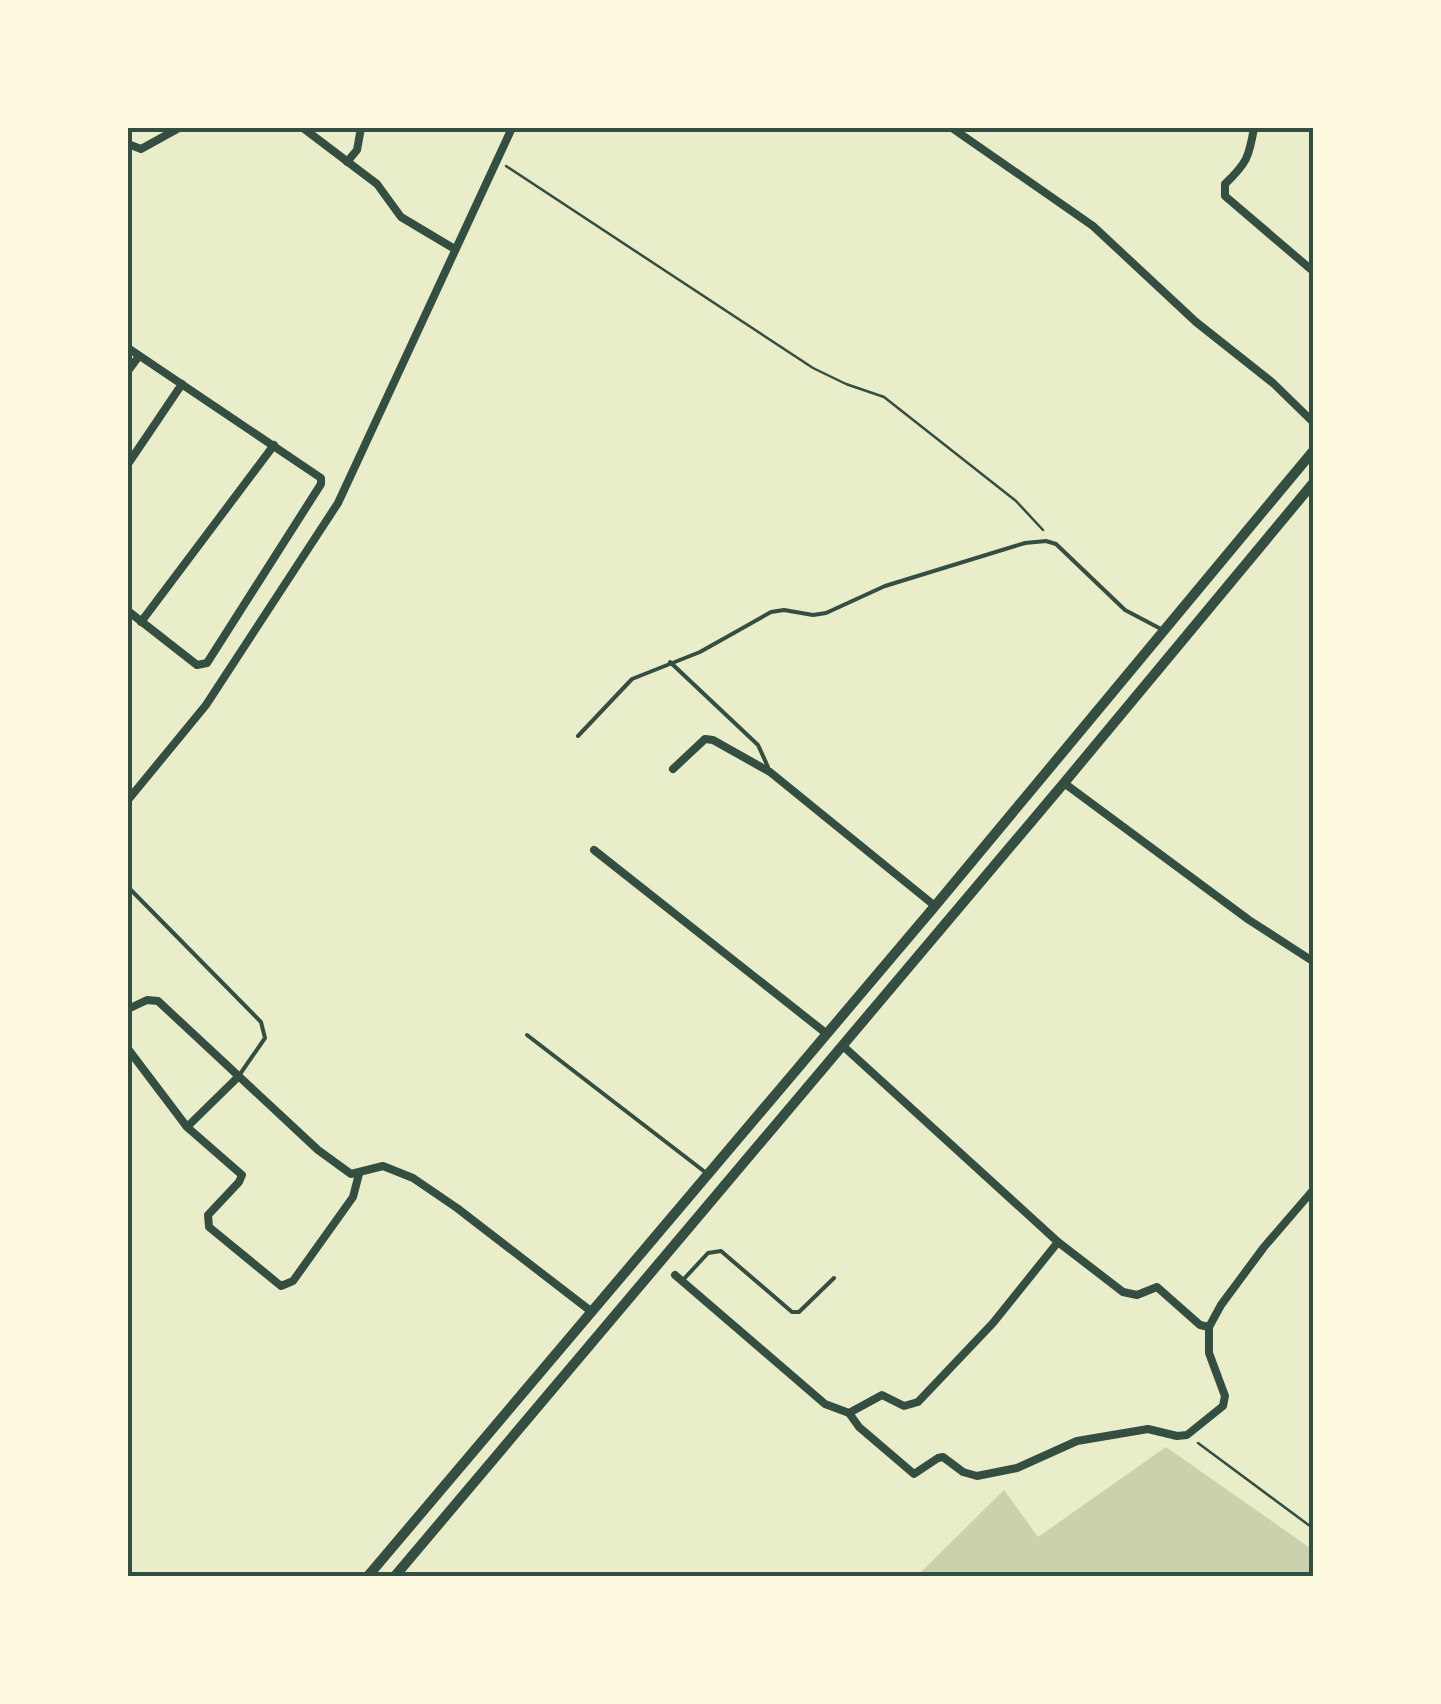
<svg xmlns="http://www.w3.org/2000/svg" width="1441" height="1704" viewBox="0 0 1441 1704" font-family="'Source Sans 3',sans-serif">
<rect width="100%" height="100%" fill="#e9edc9"/>
<path fill="#cad2ad" d="M 1166,1447 L 1313,1550 L 1313,1576 L 917,1576 L 1004,1490 L 1038,1537 Z"/>
<g fill="none" stroke-linecap="round" stroke-linejoin="round">
<g stroke="#344e41" stroke-width="2.5">
<path d="M 506,166 L 813,368 L 846,384 L 884,397 L 1016,501 L 1043,530"/>
<path d="M 1198,1443 L 1314,1529"/>
</g>
<g stroke="#344e41" stroke-width="4">
<path d="M 670,662 L 758,745 L 768,767"/>
<path d="M 578,736 L 632,679 L 700,652 L 771,612 L 784,610 L 813,615 L 826,613 L 885,586 L 1025,543 L 1046,541 L 1056,544 L 1125,610 L 1161,629"/>
<path d="M 128,887 L 261,1022 L 265,1038 L 238,1077"/>
<path d="M 527,1035 L 705,1172"/>
<path d="M 682,1281 L 708,1253 L 721,1251 L 792,1312 L 799,1312 L 834,1278"/>
</g>
<g stroke="#344e41" stroke-width="8">
<path d="M 303,128 L 377,184 L 401,217 L 453,248"/>
<path d="M 952,128 L 1093,226 L 1196,322 L 1273,383 L 1314,423"/>
<path d="M 1254,128 C 1249,157 1247,163 1225,184 L 1225,196 L 1314,272"/>
<path d="M 128,144 L 141,149 L 179,128"/>
<path d="M 347,162 L 357,150 L 361,128"/>
<path d="M 128,348 L 321,478 L 321,484 L 207,663 L 197,665 L 128,611"/>
<path d="M 128,371 L 139,356"/>
<path d="M 128,464 L 182,384"/>
<path d="M 141,622 L 274,445"/>
<path d="M 673,769 L 705,739 L 713,740 L 770,772 L 935,906"/>
<path d="M 1064,783 L 1249,920 L 1314,962"/>
<path d="M 128,800 L 206,705 L 338,503 L 512,128"/>
<path d="M 594,850 L 827,1034"/>
<path d="M 128,1009 L 147,1000 L 158,1001 L 318,1150 L 351,1174 L 383,1166 L 413,1178 L 457,1208 L 592,1312"/>
<path d="M 843,1046 L 1058,1242 L 1123,1292 L 1137,1295 L 1157,1287 L 1200,1325 L 1209,1327"/>
<path d="M 128,1049 L 187,1127 L 242,1175 L 239,1182 L 208,1215 L 209,1227 L 281,1286 L 293,1281 L 353,1197 L 359,1174"/>
<path d="M 187,1127 L 238,1077"/>
<path d="M 675,1275 L 825,1404 L 849,1413 L 882,1395 L 904,1406 L 918,1402 L 993,1323 L 1058,1242"/>
<path d="M 849,1413 L 859,1427 L 914,1474 L 938,1458 L 943,1457 L 963,1472 L 977,1476 L 1017,1468 L 1077,1441 L 1148,1429 L 1177,1436 L 1187,1435 L 1223,1406 L 1225,1396 L 1209,1353 L 1209,1327 L 1221,1305 L 1264,1247 L 1314,1189"/>
</g>
<g stroke="#344e41" stroke-width="10">
<path d="M 368,1576 L 935,906 L 1314,450"/>
<path d="M 395,1576 L 1064,783 L 1314,482"/>
</g>
</g>
<rect width="1441" height="1704" fill="none" stroke="#fefae0" stroke-width="260"/>
<rect x="130" y="130" width="1181" height="1444" fill="none" stroke="#344e41" stroke-width="4"/>
</svg>
